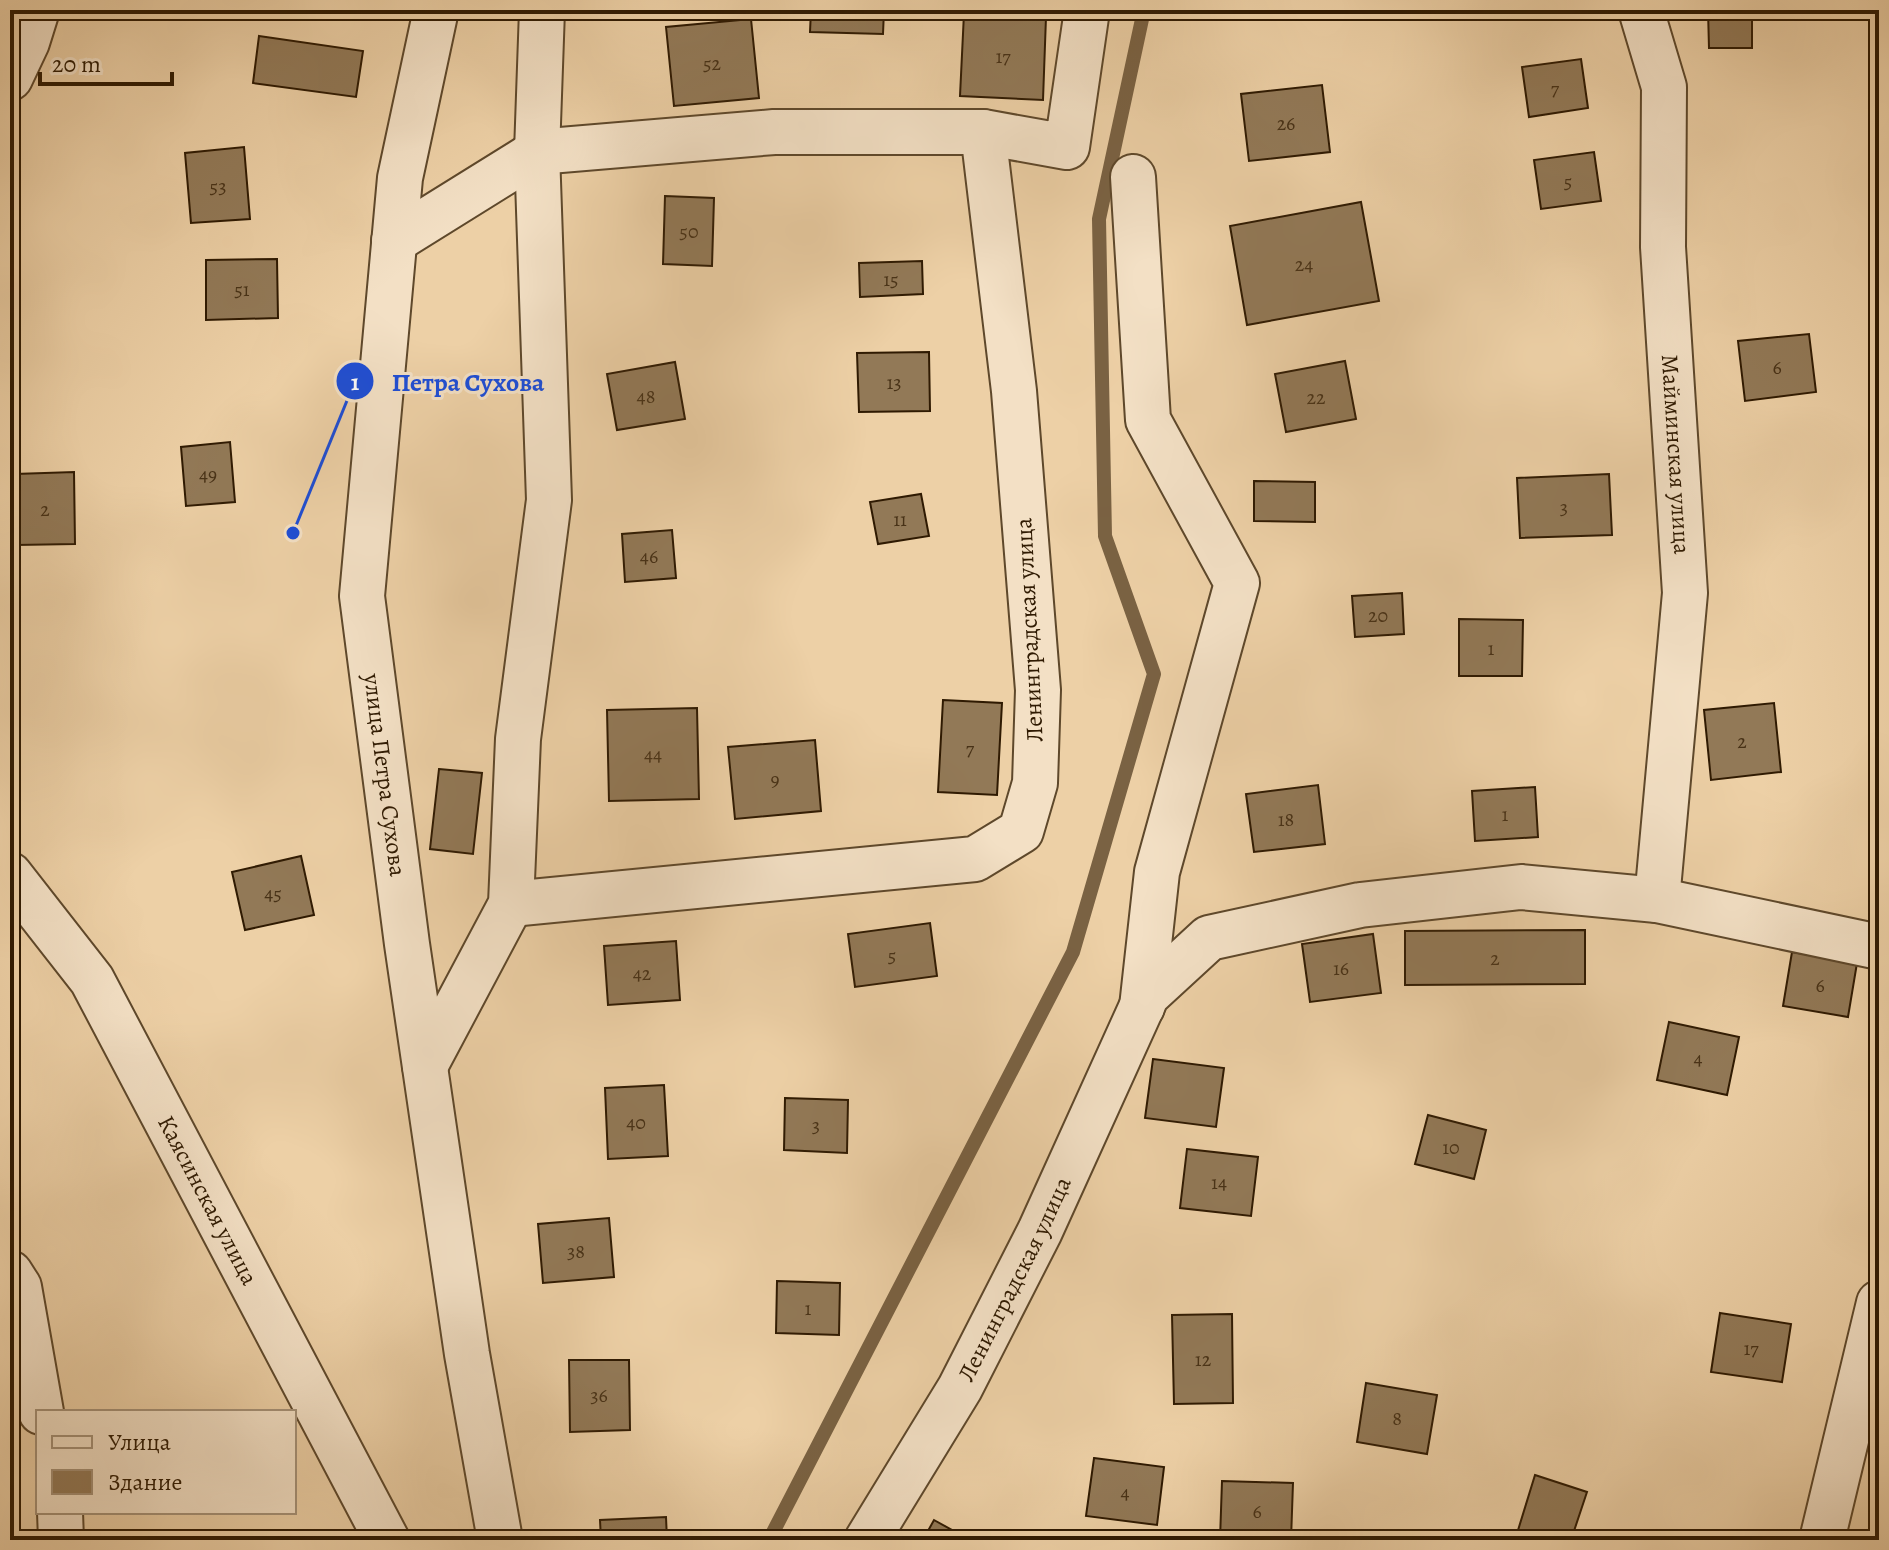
<svg xmlns="http://www.w3.org/2000/svg" width="1889" height="1550" viewBox="0 0 1889 1550" font-family="Alegreya,serif">
<rect width="100%" height="100%" fill="#edd0a6"/>
<filter id="stains"><feTurbulence type="fractalNoise" baseFrequency=".0025" numOctaves="4"/><feColorMatrix values="0 0 0 0 .2 0 0 0 0 .09 0 0 0 0 .02 0 0 0 .5 -.17"/></filter>
<radialGradient id="worn" r=".72"><stop offset=".6" stop-color="#630" stop-opacity="0"/><stop offset="1" stop-color="#630" stop-opacity=".3"/></radialGradient>
<g fill="none" stroke-linecap="round" stroke-linejoin="round">
<path stroke="#7a6243" stroke-width="14" d="M 769,1540 L 1073,952 L 1154,674 L 1105,536 L 1099,219 L 1144,10"/>
</g>
<g fill="#927957" stroke="#2f1a02" stroke-width="2">
<path d="M 811,10 L 884,10 L 883,34 L 810,32 Z"/>
<path d="M 1708,10 L 1752,10 L 1752,48 L 1709,48 Z"/>
<path d="M 964,13 L 1046,17 L 1043,100 L 960,96 Z"/>
<path d="M 751,19 L 759,98 L 674,106 L 666,27 Z"/>
<path d="M 259,36 L 363,51 L 356,97 L 253,83 Z"/>
<path d="M 1581,59 L 1588,108 L 1529,117 L 1522,67 Z"/>
<path d="M 1322,85 L 1330,152 L 1249,161 L 1241,94 Z"/>
<path d="M 244,147 L 250,219 L 191,223 L 185,153 Z"/>
<path d="M 1594,152 L 1601,201 L 1541,209 L 1534,160 Z"/>
<path d="M 665,196 L 714,198 L 712,266 L 663,264 Z"/>
<path d="M 1361,202 L 1379,301 L 1247,325 L 1230,226 Z"/>
<path d="M 277,259 L 278,318 L 206,320 L 206,260 Z"/>
<path d="M 922,261 L 923,294 L 860,297 L 859,263 Z"/>
<path d="M 1809,334 L 1816,392 L 1745,401 L 1738,341 Z"/>
<path d="M 929,352 L 930,411 L 859,412 L 857,353 Z"/>
<path d="M 1345,361 L 1356,419 L 1286,432 L 1275,374 Z"/>
<path d="M 675,362 L 685,419 L 617,430 L 607,374 Z"/>
<path d="M 230,442 L 235,502 L 186,506 L 181,447 Z"/>
<path d="M 74,472 L 75,544 L 16,545 L 15,474 Z"/>
<path d="M 1609,474 L 1612,535 L 1520,538 L 1517,478 Z"/>
<path d="M 1254,481 L 1315,482 L 1315,522 L 1254,521 Z"/>
<path d="M 921,494 L 929,536 L 878,544 L 870,502 Z"/>
<path d="M 672,530 L 676,578 L 625,582 L 622,534 Z"/>
<path d="M 1402,593 L 1404,634 L 1355,637 L 1352,596 Z"/>
<path d="M 1459,619 L 1523,620 L 1522,676 L 1459,676 Z"/>
<path d="M 943,700 L 1002,703 L 997,795 L 938,792 Z"/>
<path d="M 1774,703 L 1781,772 L 1711,780 L 1704,710 Z"/>
<path d="M 697,708 L 699,799 L 609,801 L 607,710 Z"/>
<path d="M 815,740 L 821,811 L 735,819 L 728,747 Z"/>
<path d="M 439,769 L 482,773 L 473,854 L 430,849 Z"/>
<path d="M 1318,785 L 1325,844 L 1254,852 L 1246,794 Z"/>
<path d="M 1535,787 L 1538,837 L 1475,841 L 1472,791 Z"/>
<path d="M 301,856 L 314,915 L 245,930 L 232,872 Z"/>
<path d="M 930,923 L 937,976 L 855,987 L 848,934 Z"/>
<path d="M 1585,930 L 1585,984 L 1405,985 L 1405,931 Z"/>
<path d="M 1373,934 L 1381,993 L 1310,1002 L 1302,944 Z"/>
<path d="M 676,941 L 680,1000 L 608,1005 L 604,946 Z"/>
<path d="M 1792,952 L 1857,963 L 1848,1017 L 1783,1006 Z"/>
<path d="M 1669,1022 L 1739,1037 L 1727,1095 L 1657,1080 Z"/>
<path d="M 1153,1059 L 1224,1068 L 1216,1127 L 1145,1118 Z"/>
<path d="M 664,1085 L 668,1156 L 608,1159 L 605,1088 Z"/>
<path d="M 785,1098 L 848,1100 L 847,1153 L 784,1150 Z"/>
<path d="M 1428,1115 L 1486,1130 L 1474,1179 L 1415,1164 Z"/>
<path d="M 1187,1149 L 1258,1157 L 1251,1216 L 1180,1208 Z"/>
<path d="M 609,1218 L 614,1277 L 543,1283 L 538,1224 Z"/>
<path d="M 777,1281 L 840,1283 L 839,1335 L 776,1333 Z"/>
<path d="M 1720,1313 L 1791,1324 L 1782,1382 L 1711,1372 Z"/>
<path d="M 1232,1314 L 1233,1403 L 1174,1404 L 1172,1315 Z"/>
<path d="M 569,1360 L 629,1360 L 630,1430 L 570,1432 Z"/>
<path d="M 1366,1383 L 1437,1395 L 1427,1454 L 1357,1442 Z"/>
<path d="M 1094,1458 L 1164,1467 L 1157,1525 L 1086,1516 Z"/>
<path d="M 1535,1475 L 1587,1492 L 1571,1540 L 1515,1540 Z"/>
<path d="M 1222,1481 L 1293,1483 L 1291,1540 L 1220,1540 Z"/>
<path d="M 666,1517 L 667,1540 L 601,1540 L 600,1520 Z"/>
<path d="M 934,1520 L 970,1540 L 923,1540 Z"/>
</g>
<g fill="none" stroke-linecap="round" stroke-linejoin="round">
<defs>
<g id="minor">
<path id="s1" d="M 436,10 L 400,178 L 362,596 L 407,944 L 467,1354 L 500,1540"/>
<path id="s2" d="M 1641,10 L 1664,87 L 1663,247 L 1685,593 L 1657,900"/>
<path d="M 10,78 L 27,42 L 37,10"/>
<path d="M 1133,177 L 1148,420 L 1237,583 L 1157,872 L 1142,1007"/>
<path d="M 394,241 L 537,152 L 774,132 L 983,132 L 1067,147 L 1087,10"/>
<path id="s3" d="M 10,875 L 92,980 L 387,1540"/>
<path d="M 511,904 L 975,859 L 1021,831 L 1035,783 L 1038,690 L 1014,391 L 983,132"/>
<path d="M 425,1066 L 511,904 L 518,739 L 549,500 L 537,152 L 542,10"/>
<path d="M 10,1273 L 19,1287 L 41,1412"/>
<path d="M 60,1512 L 61,1540"/>
<path id="s4" d="M 867,1540 L 960,1388 L 1040,1231 L 1147,995 L 1209,938 L 1360,905 L 1521,887 L 1657,900 L 1879,947"/>
<path d="M 1822,1540 L 1879,1303"/>
</g>
</defs>
<use href="#minor" stroke="#5e482b" stroke-width="48"/>
<use href="#minor" stroke="#f3e0c5" stroke-width="44"/>
</g>
<g text-anchor="middle" stroke-width="6" stroke-linejoin="round" paint-order="stroke">
<g font-size="20" fill="#483217">
<text x="1003" y="63">17</text>
<text x="712" y="70">52</text>
<text x="1555" y="95">7</text>
<text x="1286" y="130">26</text>
<text x="1568" y="188">5</text>
<text x="218" y="193">53</text>
<text x="689" y="238">50</text>
<text x="1304" y="271">24</text>
<text x="891" y="286">15</text>
<text x="242" y="296">51</text>
<text x="1777" y="374">6</text>
<text x="894" y="389">13</text>
<text x="646" y="403">48</text>
<text x="1316" y="404">22</text>
<text x="208" y="481">49</text>
<text x="1564" y="514">3</text>
<text x="45" y="516">2</text>
<text x="900" y="526">11</text>
<text x="649" y="563">46</text>
<text x="1378" y="622">20</text>
<text x="1491" y="655">1</text>
<text x="1742" y="748">2</text>
<text x="970" y="755">7</text>
<text x="653" y="761">44</text>
<text x="775" y="786">9</text>
<text x="1505" y="821">1</text>
<text x="1286" y="826">18</text>
<text x="273" y="900">45</text>
<text x="892" y="962">5</text>
<text x="1495" y="965">2</text>
<text x="1341" y="975">16</text>
<text x="642" y="980">42</text>
<text x="1820" y="992">6</text>
<text x="1698" y="1065">4</text>
<text x="636" y="1129">40</text>
<text x="816" y="1132">3</text>
<text x="1451" y="1154">10</text>
<text x="1219" y="1189">14</text>
<text x="576" y="1258">38</text>
<text x="808" y="1315">1</text>
<text x="1751" y="1355">17</text>
<text x="1203" y="1366">12</text>
<text x="599" y="1402">36</text>
<text x="1397" y="1425">8</text>
<text x="1125" y="1499">4</text>
<text x="1257" y="1518">6</text>
</g>
<g font-size="24" fill="#2f1a02" stroke="#f3e0c5">
<text dy="8" stroke="none"><textPath href="#s2" startOffset="448">Майминская улица</textPath></text>
<text transform="translate(1029 630) rotate(-93)" y="8">Ленинградская улица</text>
<text dy="8" stroke="none"><textPath href="#s1" startOffset="772">улица Петра Сухова</textPath></text>
<text dy="8" stroke="none"><textPath href="#s3" startOffset="382">Каясинская улица</textPath></text>
<text dy="8" stroke="none"><textPath href="#s4" startOffset="300">Ленинградская улица</textPath></text>
</g>
</g>
<path fill="none" stroke="#1d4ed8" stroke-width="3" d="M293 533L355 381"/>
<g fill="#1d4ed8" stroke="#f3e0c5" stroke-width="3">
<circle cx="293" cy="533" r="8"/>
<circle cx="355" cy="381" r="20"/>
</g>
<g font-size="24" text-anchor="middle" font-weight="bold" fill="#fff">
<text x="355" y="390">1</text>
</g>
<g font-size="26" text-anchor="middle" font-weight="bold" fill="#1d4ed8" stroke="#f3e0c5" stroke-width="6" stroke-linejoin="round" paint-order="stroke">
<text x="468" y="391">Петра Сухова</text>
</g>
<rect width="1889" height="1550" fill="none" stroke="#edd0a6" stroke-width="40"/>
<rect x="12" y="12" width="1865" height="1526" fill="none" stroke="#2f1a02" stroke-width="4"/>
<rect x="20" y="20" width="1849" height="1510" fill="none" stroke="#2f1a02" stroke-width="2"/>
<rect x="36" y="1410" width="260" height="104" fill="#f3e0c5" stroke="#a59177" stroke-width="2"/>
<rect x="52" y="1436" width="40" height="12" fill="#f3e0c5" stroke="#a59177" stroke-width="2"/>
<text x="108" y="1450" font-size="24" fill="#2f1a02">Улица</text>
<rect x="52" y="1470" width="40" height="24" fill="#927957" stroke="#a59177" stroke-width="2"/>
<text x="108" y="1490" font-size="24" fill="#2f1a02">Здание</text>
<path d="M40 72v12h132v-12" fill="none" stroke="#2f1a02" stroke-width="4"/>
<text x="52" y="72" font-size="24" fill="#2f1a02" stroke="#f3e0c5" stroke-width="6" paint-order="stroke">20 m</text>
<rect width="100%" height="100%" filter="url(#stains)"/>
<rect width="100%" height="100%" fill="url(#worn)"/>
</svg>
